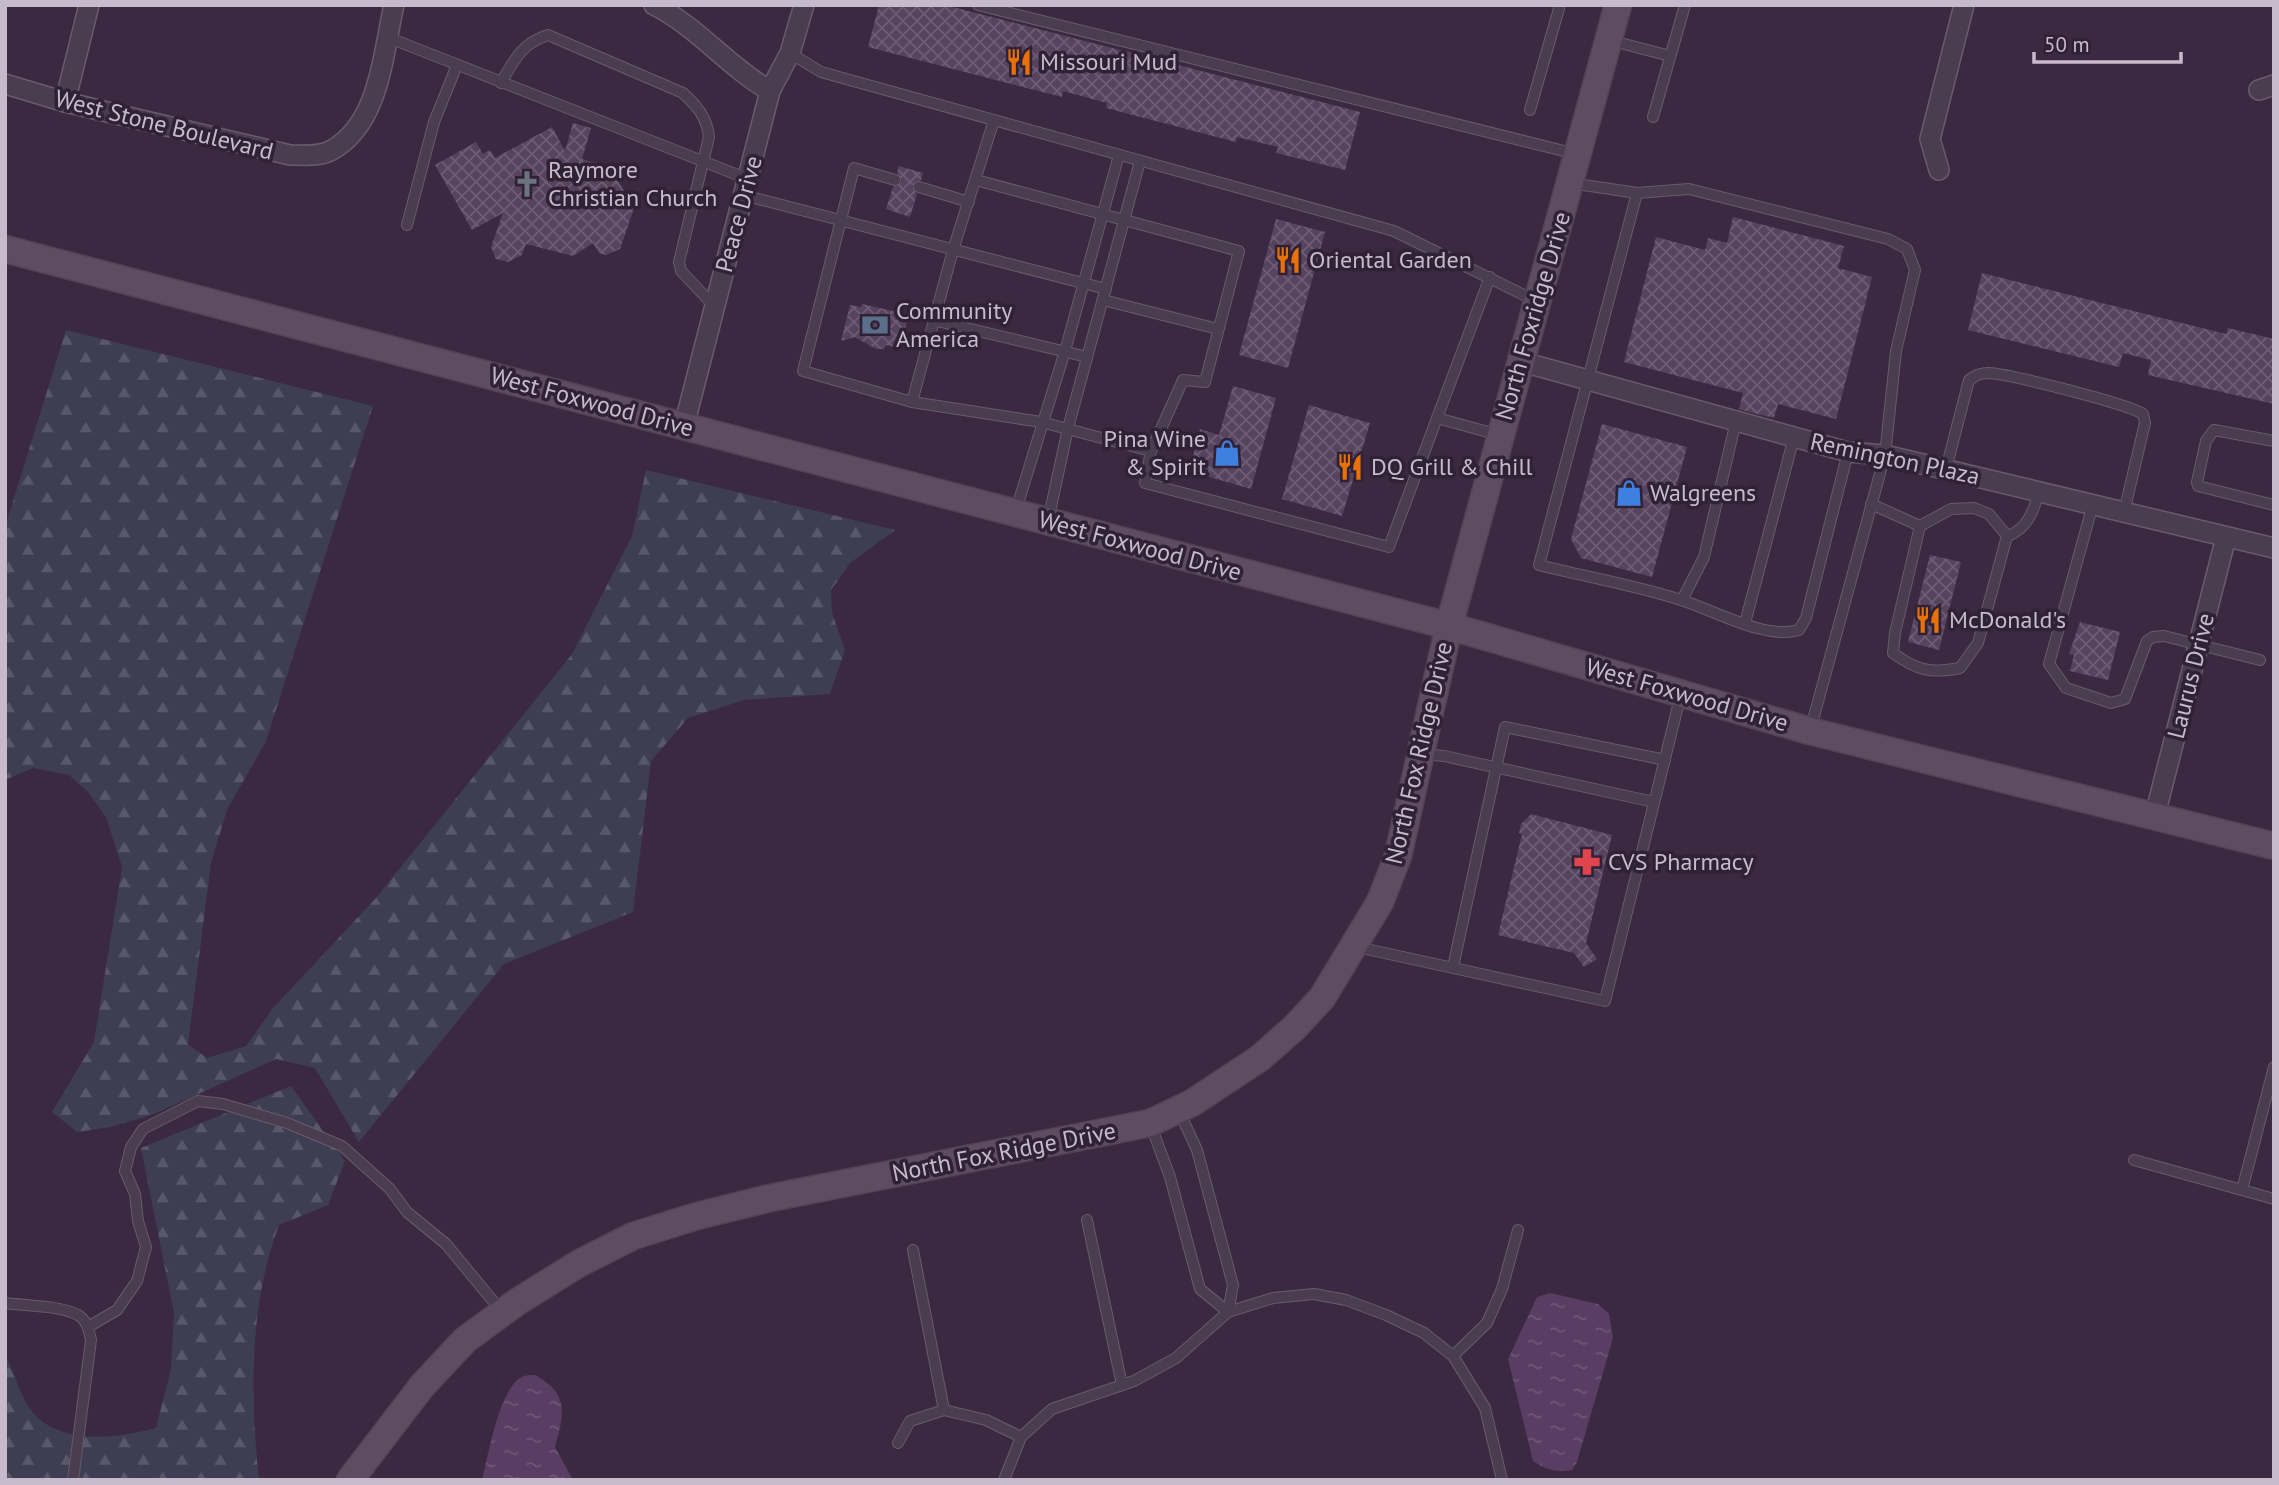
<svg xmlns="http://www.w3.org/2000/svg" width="2279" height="1485" viewBox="0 0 2279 1485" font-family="'PT Sans',sans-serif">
<defs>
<pattern id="forest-firs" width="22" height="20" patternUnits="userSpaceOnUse" patternTransform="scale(1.75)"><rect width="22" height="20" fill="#3e3e53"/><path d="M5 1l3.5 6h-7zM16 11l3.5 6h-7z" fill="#58586a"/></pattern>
<pattern id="water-ripples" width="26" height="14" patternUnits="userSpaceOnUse" patternTransform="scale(1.75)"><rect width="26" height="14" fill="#593d63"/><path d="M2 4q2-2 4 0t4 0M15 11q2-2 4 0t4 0" fill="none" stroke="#6f5778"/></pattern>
<pattern id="building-cross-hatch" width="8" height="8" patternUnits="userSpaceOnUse" patternTransform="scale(1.75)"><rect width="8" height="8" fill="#56445e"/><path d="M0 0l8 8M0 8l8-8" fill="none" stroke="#6d5d74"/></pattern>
</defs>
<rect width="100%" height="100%" fill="#3a2940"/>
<g fill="url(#forest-firs)">
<path d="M 66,330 L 373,406 L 266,741 L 227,810 L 211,863 L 188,1044 L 207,1058 L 246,1046 L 273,1008 L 376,898 L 572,654 L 632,536 L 646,470 L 895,530 L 850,563 L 831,590 L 832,613 L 845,650 L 830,694 L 744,700 L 688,718 L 651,761 L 633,912 L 504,964 L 359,1142 L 315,1068 L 276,1059 L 154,1114 L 111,1127 L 77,1132 L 52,1112 L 94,1042 L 122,867 L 106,817 L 88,792 L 69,775 L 33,768 L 5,780 L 5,527 Z"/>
<path d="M 291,1086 L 345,1161 L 328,1205 L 279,1225 C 249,1305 250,1396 259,1480 L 16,1480 L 5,1477 L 5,1354 C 14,1372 21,1398 33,1413 C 62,1446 119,1438 156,1428 L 171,1369 L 174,1313 L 141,1148 Z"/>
</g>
<g fill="url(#water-ripples)">
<path d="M 1550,1293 L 1598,1304 L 1609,1314 L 1613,1338 L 1577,1462 L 1572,1470 C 1557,1473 1546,1470 1533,1461 L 1508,1359 L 1537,1297 Z"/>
<path d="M 535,1375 C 570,1394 564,1414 555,1447 L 573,1480 L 482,1480 C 488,1456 499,1391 520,1378 C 524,1375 530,1375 535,1375 Z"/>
</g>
<g fill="url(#building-cross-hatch)">
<path d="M 879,5 L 945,5 L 1360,112 L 1345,170 L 1276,153 L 1278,147 L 1237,137 L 1236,142 L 1106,108 L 1107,103 L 1063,91 L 1062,97 L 868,47 Z"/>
<path d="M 573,123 L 591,128 L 582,159 L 610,167 L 634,208 L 620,249 L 606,255 L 599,253 L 593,243 L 573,256 L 526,244 L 522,255 L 508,262 L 496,259 L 491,247 L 503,213 L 472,230 L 435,165 L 476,142 L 483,154 L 490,150 L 495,158 L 552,127 L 565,151 Z"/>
<path d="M 899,166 L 923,173 L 921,180 L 912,186 L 917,194 L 910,217 L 886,209 L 893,187 L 902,181 L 897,173 Z"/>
<path d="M 1733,217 L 1844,246 L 1838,268 L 1872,277 L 1836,419 L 1778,404 L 1774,418 L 1749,412 L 1739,409 L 1743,393 L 1624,362 L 1656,237 L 1705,250 L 1708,238 L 1727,243 Z"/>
<path d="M 1276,219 L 1325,232 L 1288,368 L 1239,355 Z"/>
<path d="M 1982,273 L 2226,334 L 2228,328 L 2274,339 L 2274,404 L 2148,375 L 2151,360 L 2123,353 L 2119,367 L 1968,330 Z"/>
<path d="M 862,304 L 902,313 L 900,320 L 907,321 L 900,348 L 886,345 L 883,349 L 876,349 L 855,337 L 841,341 L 850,305 L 861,307 Z"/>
<path d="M 1233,386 L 1276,398 L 1251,489 L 1189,471 L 1200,429 L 1219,435 Z"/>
<path d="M 1309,405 L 1370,423 L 1342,516 L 1282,499 Z"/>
<path d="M 1602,424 L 1687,447 L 1652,577 L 1581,558 L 1571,539 Z"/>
<path d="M 1930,555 L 1961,562 L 1939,650 L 1908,642 Z"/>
<path d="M 2080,622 L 2120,632 L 2108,680 L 2070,671 L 2074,655 L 2069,654 Z"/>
<path d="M 1531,814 L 1612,835 L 1586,943 L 1597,959 L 1584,967 L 1574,953 L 1498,935 L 1522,834 L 1519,833 L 1521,824 Z"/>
</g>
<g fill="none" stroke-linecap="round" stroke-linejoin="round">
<defs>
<g id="lane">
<path d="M 978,5 L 1576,154"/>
<path d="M 387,37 L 748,179"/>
<path d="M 1609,40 L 1670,56"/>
<path d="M 790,53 L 821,72 L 1394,231 L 1536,301"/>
<path d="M 501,83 C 514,60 522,43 548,35 L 683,93 C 697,106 707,117 709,137 L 679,262 L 681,271 L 714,306"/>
<path d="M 1530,110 L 1560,5"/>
<path d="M 1653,117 L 1685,5"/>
<path d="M 994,120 L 953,250 L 912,402 L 1041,422 L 1151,451 L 1145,483 L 1389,547 L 1437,418 L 1499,435"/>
<path d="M 895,180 L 854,168 L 803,371 L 912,402"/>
<path d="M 976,180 L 1239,251 L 1205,382 L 1183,380 L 1151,451"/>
<path d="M 1570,183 L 1637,193 L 1689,189 L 1888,239 L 1907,249 L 1915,270 L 1896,351 L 1885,455 L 1810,731"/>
<path d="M 919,187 L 969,202"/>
<path d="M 1637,193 L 1539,565 C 1586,577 1635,585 1681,600 C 1714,610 1764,640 1799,630 L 1806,618 L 1848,452"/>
<path d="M 743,195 L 1106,289"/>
<path d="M 407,225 L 434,122 L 457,65"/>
<path d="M 1103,300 L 1218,329"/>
<path d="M 933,320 L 1087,357"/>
<path d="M 1437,418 L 1490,277"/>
<path d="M 2274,441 L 2214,430 L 2206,441 L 2197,482 L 2198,486 L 2274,505"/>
<path d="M 1946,469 L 1969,380 C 1976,375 1980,373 1989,373 C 2010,374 2128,404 2143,414 L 2145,423 L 2124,512"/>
<path d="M 1871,504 L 1920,526"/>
<path d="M 2093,504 L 2049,664 L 2066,688 L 2111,703 L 2125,699 L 2147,641 L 2153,637 L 2164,636 L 2260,660"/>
<path d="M 1974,508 L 1989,514 L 2007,536 L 1978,643 L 1960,668 C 1931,674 1916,670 1893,653 L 1895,633 L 1920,526 L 1951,509 Z"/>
<path d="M 1016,510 L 1065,351 L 1119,155"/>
<path d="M 1048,521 L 1068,428 L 1140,161"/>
<path d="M 2007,536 C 2027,530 2034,510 2039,492"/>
<path d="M 1682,600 L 1704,557 L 1736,421"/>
<path d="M 1745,623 L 1794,437"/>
<path d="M 1422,754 L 1444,756 L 1654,802"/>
<path d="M 1357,947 L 1605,1001 L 1681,694"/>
<path d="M 1453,967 L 1505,727 L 1665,760"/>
<path d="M 2274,1067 L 2242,1190 L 2274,1199"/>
<path d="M 1179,1111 L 1197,1150 L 1233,1285 L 1228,1312"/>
<path d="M 1150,1123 L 1170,1177 L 1200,1289 L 1228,1312"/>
<path d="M 2134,1160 L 2242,1190"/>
<path d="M 1087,1220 L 1122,1385"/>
<path d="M 913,1250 L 944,1410 L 986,1420 L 1021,1437"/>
<path d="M 5,1303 C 27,1306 59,1305 78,1315 C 87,1320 89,1331 91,1340 L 73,1480"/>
<path d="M 88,1327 L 117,1310 L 137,1281 L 146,1247 L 138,1221 L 135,1194 L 125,1171 L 131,1147 L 143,1129 L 198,1101 L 223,1104 L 287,1123 L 342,1146 L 390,1189 L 407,1212 L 446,1244 L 502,1312"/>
<path d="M 1453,1356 L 1487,1323 L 1502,1289 L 1518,1230"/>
<path d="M 898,1443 L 910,1421 L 944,1410"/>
<path d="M 1004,1480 L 1021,1437 L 1052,1409 L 1134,1381 L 1176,1358 L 1228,1312 L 1273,1298 L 1314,1294 L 1346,1300 L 1386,1315 L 1424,1333 L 1453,1356 L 1485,1408 L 1502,1480"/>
</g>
<g id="street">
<path d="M 654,5 C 698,27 727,66 770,91"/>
<path d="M 5,84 L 65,102 L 290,155 C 303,155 320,157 332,150 C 380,123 383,53 394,5"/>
<path d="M 2259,90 L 2274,85"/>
<path d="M 65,102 L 89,5"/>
<path d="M 1939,170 L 1930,139 L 1964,5"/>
<path d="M 1519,361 L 1848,452 L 1885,455 L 2274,548"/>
<path d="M 684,426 L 770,91 L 790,53 L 804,5"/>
<path d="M 2155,815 L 2226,537"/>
</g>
<g id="secondary">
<path d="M 5,249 L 1449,626 L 1810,731 L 2274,846"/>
<path d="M 350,1480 L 422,1386 L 465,1340 L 517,1302 L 578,1264 L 633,1236 L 697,1216 L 770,1198 L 1150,1123 L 1192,1103 L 1260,1058 L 1294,1028 L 1322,998 L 1380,902 L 1398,856 L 1449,626 L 1618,5"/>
</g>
</defs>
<use href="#lane" stroke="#695b6e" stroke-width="12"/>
<use href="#street" stroke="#695b6e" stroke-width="22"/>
<use href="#secondary" stroke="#514457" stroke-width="29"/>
<use href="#lane" stroke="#4b3d50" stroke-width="10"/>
<use href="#street" stroke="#4b3d50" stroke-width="19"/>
<use href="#secondary" stroke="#5e4c63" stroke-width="26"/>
</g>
<defs>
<symbol id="restaurant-bare" viewBox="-9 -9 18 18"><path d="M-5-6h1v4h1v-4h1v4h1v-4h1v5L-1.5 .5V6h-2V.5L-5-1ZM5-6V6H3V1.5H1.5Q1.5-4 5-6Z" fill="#e8710a" stroke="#302236" stroke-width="2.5" paint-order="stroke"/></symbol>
<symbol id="church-bare" viewBox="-9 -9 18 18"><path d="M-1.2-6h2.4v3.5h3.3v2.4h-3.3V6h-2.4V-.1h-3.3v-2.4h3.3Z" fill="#6b7280" stroke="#302236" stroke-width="2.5" paint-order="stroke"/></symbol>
<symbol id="bank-bare" viewBox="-9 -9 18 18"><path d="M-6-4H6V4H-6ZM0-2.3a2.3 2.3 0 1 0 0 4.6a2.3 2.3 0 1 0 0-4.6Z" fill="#5c6f8a" stroke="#302236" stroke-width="2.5" paint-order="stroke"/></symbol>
<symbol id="shop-bare" viewBox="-9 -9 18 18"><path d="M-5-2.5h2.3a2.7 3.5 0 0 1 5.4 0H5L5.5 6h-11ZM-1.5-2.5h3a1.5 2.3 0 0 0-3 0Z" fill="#3f7fe0" stroke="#302236" stroke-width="2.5" paint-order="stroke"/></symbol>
<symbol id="pharmacy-bare" viewBox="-9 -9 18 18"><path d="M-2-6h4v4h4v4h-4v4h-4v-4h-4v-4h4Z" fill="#e0444e" stroke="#302236" stroke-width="2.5" paint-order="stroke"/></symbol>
</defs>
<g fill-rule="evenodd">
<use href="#restaurant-bare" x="1000" y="43" width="38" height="38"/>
<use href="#church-bare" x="508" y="165" width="38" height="38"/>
<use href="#restaurant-bare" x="1269" y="241" width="38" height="38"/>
<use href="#bank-bare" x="856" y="306" width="38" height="38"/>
<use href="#shop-bare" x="1208" y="434" width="38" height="38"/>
<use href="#restaurant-bare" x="1331" y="448" width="38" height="38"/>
<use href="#shop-bare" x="1610" y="474" width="38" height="38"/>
<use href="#restaurant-bare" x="1909" y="601" width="38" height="38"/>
<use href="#pharmacy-bare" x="1568" y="843" width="38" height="38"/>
</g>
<g text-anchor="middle" stroke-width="7" stroke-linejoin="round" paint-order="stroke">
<g font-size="24" fill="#c7baca" stroke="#302236" text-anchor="start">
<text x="1040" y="70">Missouri Mud</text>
<text x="548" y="178">Raymore<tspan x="548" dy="28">Christian Church</tspan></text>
<text x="1309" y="268">Oriental Garden</text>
<text x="896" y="319">Community<tspan x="896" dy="28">America</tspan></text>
<text x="1206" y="447" text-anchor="end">Pina Wine<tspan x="1206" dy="28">&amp; Spirit</tspan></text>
<text x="1371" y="475">DQ Grill &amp; Chill</text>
<text x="1650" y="501">Walgreens</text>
<text x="1949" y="628">McDonald's</text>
<text x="1608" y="870">CVS Pharmacy</text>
</g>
<g font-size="24" fill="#c7baca" stroke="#302236">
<text transform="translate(164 125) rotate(14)" y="8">West Stone Boulevard</text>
<text transform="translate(739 214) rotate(-75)" y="8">Peace Drive</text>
<text transform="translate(1533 316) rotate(-74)" y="8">North Foxridge Drive</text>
<text transform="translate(592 402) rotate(15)" y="8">West Foxwood Drive</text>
<text transform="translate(1895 459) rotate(12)" y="8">Remington Plaza</text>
<text transform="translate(1140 546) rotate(15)" y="8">West Foxwood Drive</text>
<text transform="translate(2191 676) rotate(-76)" y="8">Laurus Drive</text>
<text transform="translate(1687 695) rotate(16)" y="8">West Foxwood Drive</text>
<text transform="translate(1419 753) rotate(-77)" y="8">North Fox Ridge Drive</text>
<text transform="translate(1004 1152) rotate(-11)" y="8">North Fox Ridge Drive</text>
</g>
</g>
<rect width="2279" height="1485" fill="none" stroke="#c7baca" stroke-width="14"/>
<path d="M2034 52v10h147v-10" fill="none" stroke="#c7baca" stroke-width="3.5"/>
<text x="2044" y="52" font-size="21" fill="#c7baca" stroke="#302236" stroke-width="5" paint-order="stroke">50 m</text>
</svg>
